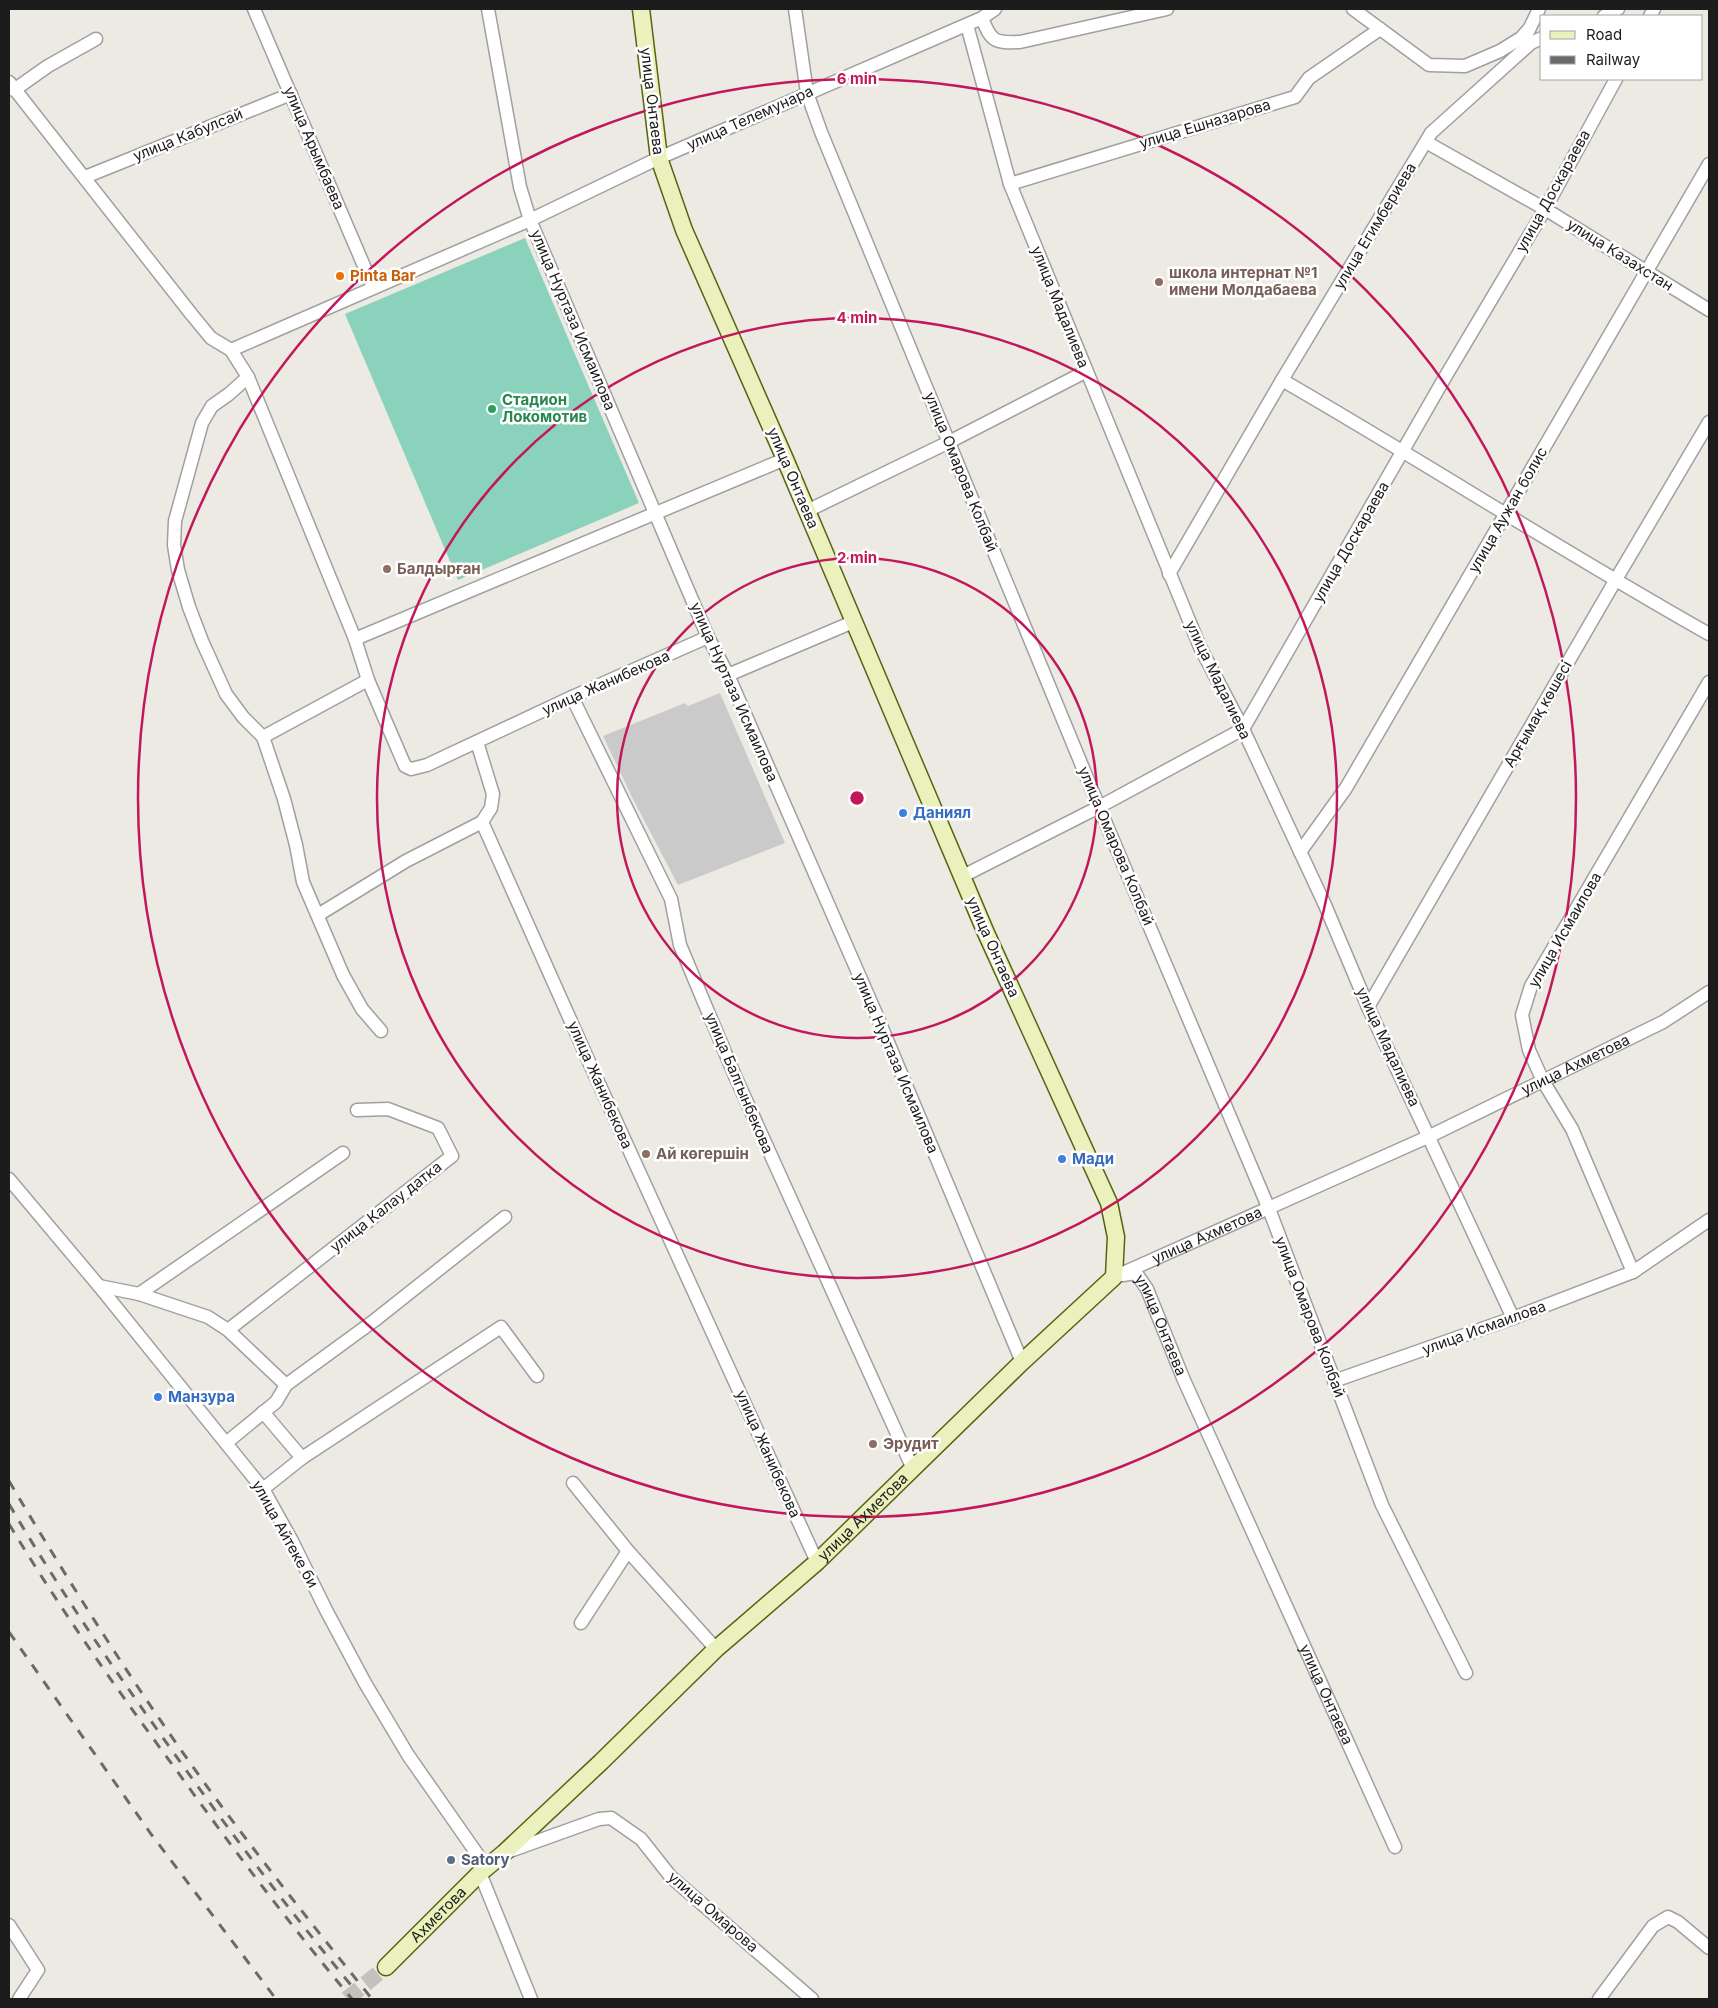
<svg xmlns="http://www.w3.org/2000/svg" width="1718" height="2008" viewBox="0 0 1718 2008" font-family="Inter,sans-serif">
<rect width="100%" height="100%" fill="#eceae3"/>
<path fill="#cacaca" d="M 720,693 L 785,843 L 678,885 L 633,799 L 603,736 L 685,703 L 688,706 Z"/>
<path fill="#8ad2bb" d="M 525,238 L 639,503 L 458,580 L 345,314 Z"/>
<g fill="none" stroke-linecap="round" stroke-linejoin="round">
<path stroke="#c2c1bb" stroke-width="16" stroke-dasharray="16 8" stroke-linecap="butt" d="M 347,1999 L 386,1967"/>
<defs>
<g id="street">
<path d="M 254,9 L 373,287"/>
<path d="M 488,9 L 520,187 L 530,220 L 708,637 L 728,675 L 877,1016 L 1022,1362"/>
<path d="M 795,9 L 807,93 L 821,132 L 1099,807 L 1269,1209 L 1382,1505 L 1466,1673"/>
<path d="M 1353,9 L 1429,65 L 1465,66 L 1500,51 L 1521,38 L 1529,29"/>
<path d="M 1604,16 L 1618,9"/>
<path d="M 1650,16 L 1654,9"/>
<path d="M 982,18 C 991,42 995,43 1020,42 L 1167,9"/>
<path d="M 967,25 L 1010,184 L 1200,647 L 1243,729 L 1325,905 L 1368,1007 L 1513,1318"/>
<path d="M 1526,36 L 1539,9"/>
<path d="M 9,82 L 192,315 L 211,338 L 231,350 L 248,377 L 355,639 L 785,459"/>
<path d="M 14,90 L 48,66 L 96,39"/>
<path d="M 1426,142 L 1545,209 L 1709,310"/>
<path d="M 85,177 L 291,94"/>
<path d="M 1010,184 L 1295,97 L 1309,78 L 1380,29"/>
<path d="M 231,350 L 530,220 L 659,158 L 982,18 L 995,9"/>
<path d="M 248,377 L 229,394 L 212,406 L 202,423 L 175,521 L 174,545 L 178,570 L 189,607 L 202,641 L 226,694 L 243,717 L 263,737 L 284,799 L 296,845 L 303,882 L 343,975 L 362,1009 L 381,1031"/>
<path d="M 1282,380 C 1426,463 1565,553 1709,634"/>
<path d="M 807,511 L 949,442 L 1085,372"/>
<path d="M 1169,574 L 1282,380 L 1431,133 L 1531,43 L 1542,38"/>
<path d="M 355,639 L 368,680 L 405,766 L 411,769 L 427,765 L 572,697 L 708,637"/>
<path d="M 728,675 L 853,622"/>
<path d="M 572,697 L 671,899 L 680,945 L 735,1076 L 913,1469"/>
<path d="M 263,737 L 368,680"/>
<path d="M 477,742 L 493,794 L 491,808 L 482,822 L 590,1064 L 817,1562"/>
<path d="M 1300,852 L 1346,788 L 1709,164"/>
<path d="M 963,876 L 1099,807 L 1243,729 L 1444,379 L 1545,209 L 1616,79"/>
<path d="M 318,915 L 406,861 L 482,822"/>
<path d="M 1368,1007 L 1615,581 L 1709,422"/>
<path d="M 9,1179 L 99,1286 L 263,1489 L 292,1541 L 326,1610 L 365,1683 L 408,1755 L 487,1868"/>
<path d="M 1633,1272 L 1572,1129 L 1543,1081 L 1529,1050 L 1522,1015 L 1531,986 L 1709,682"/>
<path id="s1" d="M 1123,1275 L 1136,1273 L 1147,1289 L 1183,1378 L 1395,1847"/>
<path id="s2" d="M 1114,1277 L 1430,1136 L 1663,1022 L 1709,992"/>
<path d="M 99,1286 L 139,1294 L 208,1317 L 228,1330 L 286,1385"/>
<path d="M 139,1294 L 343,1153"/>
<path d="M 228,1330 L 452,1156 L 438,1128 L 388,1109 L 357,1110"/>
<path d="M 1334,1381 L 1513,1318 L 1633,1272 L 1709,1220"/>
<path d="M 263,1412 L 302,1458"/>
<path d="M 226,1443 L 276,1402 L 286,1385 L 375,1320 L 505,1217"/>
<path d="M 573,1483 L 628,1551 L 716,1649"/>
<path d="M 263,1489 L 302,1458 L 501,1327 L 537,1376"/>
<path d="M 581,1623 L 628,1551"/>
<path d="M 507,1852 L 599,1819 L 611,1818 L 641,1839 L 671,1877 L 812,1999"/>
<path d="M 480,1873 L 531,1999"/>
<path d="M 9,1925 L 38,1970 L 19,1999"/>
<path d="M 1599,1999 L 1653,1926 L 1668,1917 L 1678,1922 L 1709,1948"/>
</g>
<g id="secondary">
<path id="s3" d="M 386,1967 L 480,1873 L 504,1853 L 601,1762 L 716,1649 L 817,1562 L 1022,1362 L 1114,1277 L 1116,1237 L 1109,1203 L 986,933 L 785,459 L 684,230 L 659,158 L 641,9"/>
</g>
</defs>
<use href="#street" stroke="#a0a0a0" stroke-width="15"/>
<use href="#secondary" stroke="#576512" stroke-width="19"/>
<use href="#street" stroke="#fff" stroke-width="12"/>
<use href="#secondary" stroke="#ebf1bd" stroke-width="16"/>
<g stroke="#6a6a6a" stroke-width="3" stroke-dasharray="10 10" stroke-linecap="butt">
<path d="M 9,1481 C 73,1589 140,1695 214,1796 C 265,1865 318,1932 372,1999"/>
<path d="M 9,1504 C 60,1591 117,1674 176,1756 C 233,1836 292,1914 355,1990"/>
<path d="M 9,1524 C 60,1609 118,1691 177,1771 C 233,1849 291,1926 352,1999"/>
<path d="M 9,1632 L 151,1834 L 276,1999"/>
</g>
</g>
<g fill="none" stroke="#c2185b" stroke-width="2.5">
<circle cx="857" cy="798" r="240"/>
<circle cx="857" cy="798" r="480"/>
<circle cx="857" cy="798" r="719"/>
</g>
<circle fill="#e8710a" stroke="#fff" stroke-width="2" cx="340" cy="276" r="5"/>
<g fill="#8d6e63" stroke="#fff" stroke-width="2">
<circle cx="1159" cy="282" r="5"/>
<circle cx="387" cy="569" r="5"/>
<circle cx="646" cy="1154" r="5"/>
<circle cx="873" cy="1444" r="5"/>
</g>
<circle fill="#2e9e5b" stroke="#fff" stroke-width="2" cx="492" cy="409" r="5"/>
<g fill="#3f7fe0" stroke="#fff" stroke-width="2">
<circle cx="903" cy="813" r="5"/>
<circle cx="1062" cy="1159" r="5"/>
<circle cx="158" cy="1397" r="5"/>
</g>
<circle fill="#5c6f8a" stroke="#fff" stroke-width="2" cx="451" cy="1860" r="5"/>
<g text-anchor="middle" stroke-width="5" stroke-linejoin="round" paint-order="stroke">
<g font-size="15" fill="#1c1c1c" stroke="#fff">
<text transform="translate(652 101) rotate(83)" y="5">улица Онтаева</text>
<text transform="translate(750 118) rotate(-24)" y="5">улица Телемунара</text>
<text transform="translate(1205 124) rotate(-17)" y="5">улица Ешназарова</text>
<text transform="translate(188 135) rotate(-22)" y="5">улица Кабулсай</text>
<text transform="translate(314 148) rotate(67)" y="5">улица Арымбаева</text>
<text transform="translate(1553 191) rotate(-61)" y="5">улица Доскараева</text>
<text transform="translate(1375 226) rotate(-59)" y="5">улица Егимбериева</text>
<text transform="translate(1620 255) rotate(32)" y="5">улица Казахстан</text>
<text transform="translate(1060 307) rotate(68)" y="5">улица Мадалиева</text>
<text transform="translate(573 320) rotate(67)" y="5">улица Нуртаза Исмаилова</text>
<text transform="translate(961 472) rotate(68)" y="5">улица Омарова Колбай</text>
<text transform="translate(793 478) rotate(67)" y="5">улица Онтаева</text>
<text transform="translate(1508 510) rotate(-60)" y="5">улица Аужан болис</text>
<text transform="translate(1351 542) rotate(-60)" y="5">улица Доскараева</text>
<text transform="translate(1218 680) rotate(64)" y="5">улица Мадалиева</text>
<text transform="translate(606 683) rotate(-24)" y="5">улица Жанибекова</text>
<text transform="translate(734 692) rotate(66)" y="5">улица Нуртаза Исмаилова</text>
<text transform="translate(1538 714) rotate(-60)" y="5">Арғымақ көшесі</text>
<text transform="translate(1116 846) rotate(67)" y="5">улица Омарова Колбай</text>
<text transform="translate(1565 930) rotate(-60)" y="5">улица Исмаилова</text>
<text transform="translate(993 947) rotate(66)" y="5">улица Онтаева</text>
<text transform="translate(1388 1047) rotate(65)" y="5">улица Мадалиева</text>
<text transform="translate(896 1063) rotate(67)" y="5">улица Нуртаза Исмаилова</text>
<text dy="5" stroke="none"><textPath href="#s2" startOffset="508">улица Ахметова</textPath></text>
<text transform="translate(739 1083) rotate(67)" y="5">улица Балгынбекова</text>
<text transform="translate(600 1085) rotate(66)" y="5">улица Жанибекова</text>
<text transform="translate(386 1207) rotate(-38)" y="5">улица Калау датка</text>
<text dy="5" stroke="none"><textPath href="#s2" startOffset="102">улица Ахметова</textPath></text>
<text transform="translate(1310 1317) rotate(69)" y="5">улица Омарова Колбай</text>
<text dy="5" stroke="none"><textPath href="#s1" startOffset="71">улица Онтаева</textPath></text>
<text transform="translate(1484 1328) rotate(-20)" y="5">улица Исмаилова</text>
<text transform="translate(768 1454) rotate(66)" y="5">улица Жанибекова</text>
<text dy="5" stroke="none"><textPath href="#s3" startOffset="656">улица Ахметова</textPath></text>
<text transform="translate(285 1534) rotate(61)" y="5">улица Айтеке би</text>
<text dy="5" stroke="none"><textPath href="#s1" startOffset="476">улица Онтаева</textPath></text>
<text transform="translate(713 1912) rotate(41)" y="5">улица Омарова</text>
<text dy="5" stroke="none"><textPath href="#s3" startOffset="74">Ахметова</textPath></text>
</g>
<g font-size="15" font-weight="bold" fill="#785e54" stroke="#fff" text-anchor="start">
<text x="1169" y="278">школа интернат №1<tspan x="1169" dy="17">имени Молдабаева</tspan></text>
<text x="397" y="574">Балдырған</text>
<text x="656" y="1159">Ай көгершін</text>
<text x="883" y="1449">Эрудит</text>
</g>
<g font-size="15" font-weight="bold" fill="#c56008" stroke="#fff" text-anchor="start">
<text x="350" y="281">Pinta Bar</text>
</g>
<g font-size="15" font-weight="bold" fill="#27864d" stroke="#fff" text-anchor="start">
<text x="502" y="405">Стадион<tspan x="502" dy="17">Локомотив</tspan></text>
</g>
<g font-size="15" font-weight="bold" fill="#366cbe" stroke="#fff" text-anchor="start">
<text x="913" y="818">Даниял</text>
<text x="1072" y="1164">Мади</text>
<text x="168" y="1402">Манзура</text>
</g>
<g font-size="15" font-weight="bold" fill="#4e5e75" stroke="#fff" text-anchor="start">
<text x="461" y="1865">Satory</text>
</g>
</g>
<circle cx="857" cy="798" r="8" fill="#c2185b" stroke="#fff" stroke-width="2.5"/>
<g font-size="15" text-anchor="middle" font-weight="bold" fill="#c2185b" stroke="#fff" stroke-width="5" stroke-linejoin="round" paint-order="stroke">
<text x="857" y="84">6 min</text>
<text x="857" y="323">4 min</text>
<text x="857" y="563">2 min</text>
</g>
<rect width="1718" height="2008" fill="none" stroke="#1c1c1c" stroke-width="20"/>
<rect x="1540" y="15" width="162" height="65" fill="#ffffff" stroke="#a4a4a4"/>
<rect x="1550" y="31" width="25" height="8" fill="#ebf1bd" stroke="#a4a4a4"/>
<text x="1586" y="40" font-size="15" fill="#1c1c1c">Road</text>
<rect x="1550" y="56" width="25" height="8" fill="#6a6a6a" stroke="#a4a4a4"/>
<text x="1586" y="65" font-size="15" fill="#1c1c1c">Railway</text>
</svg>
